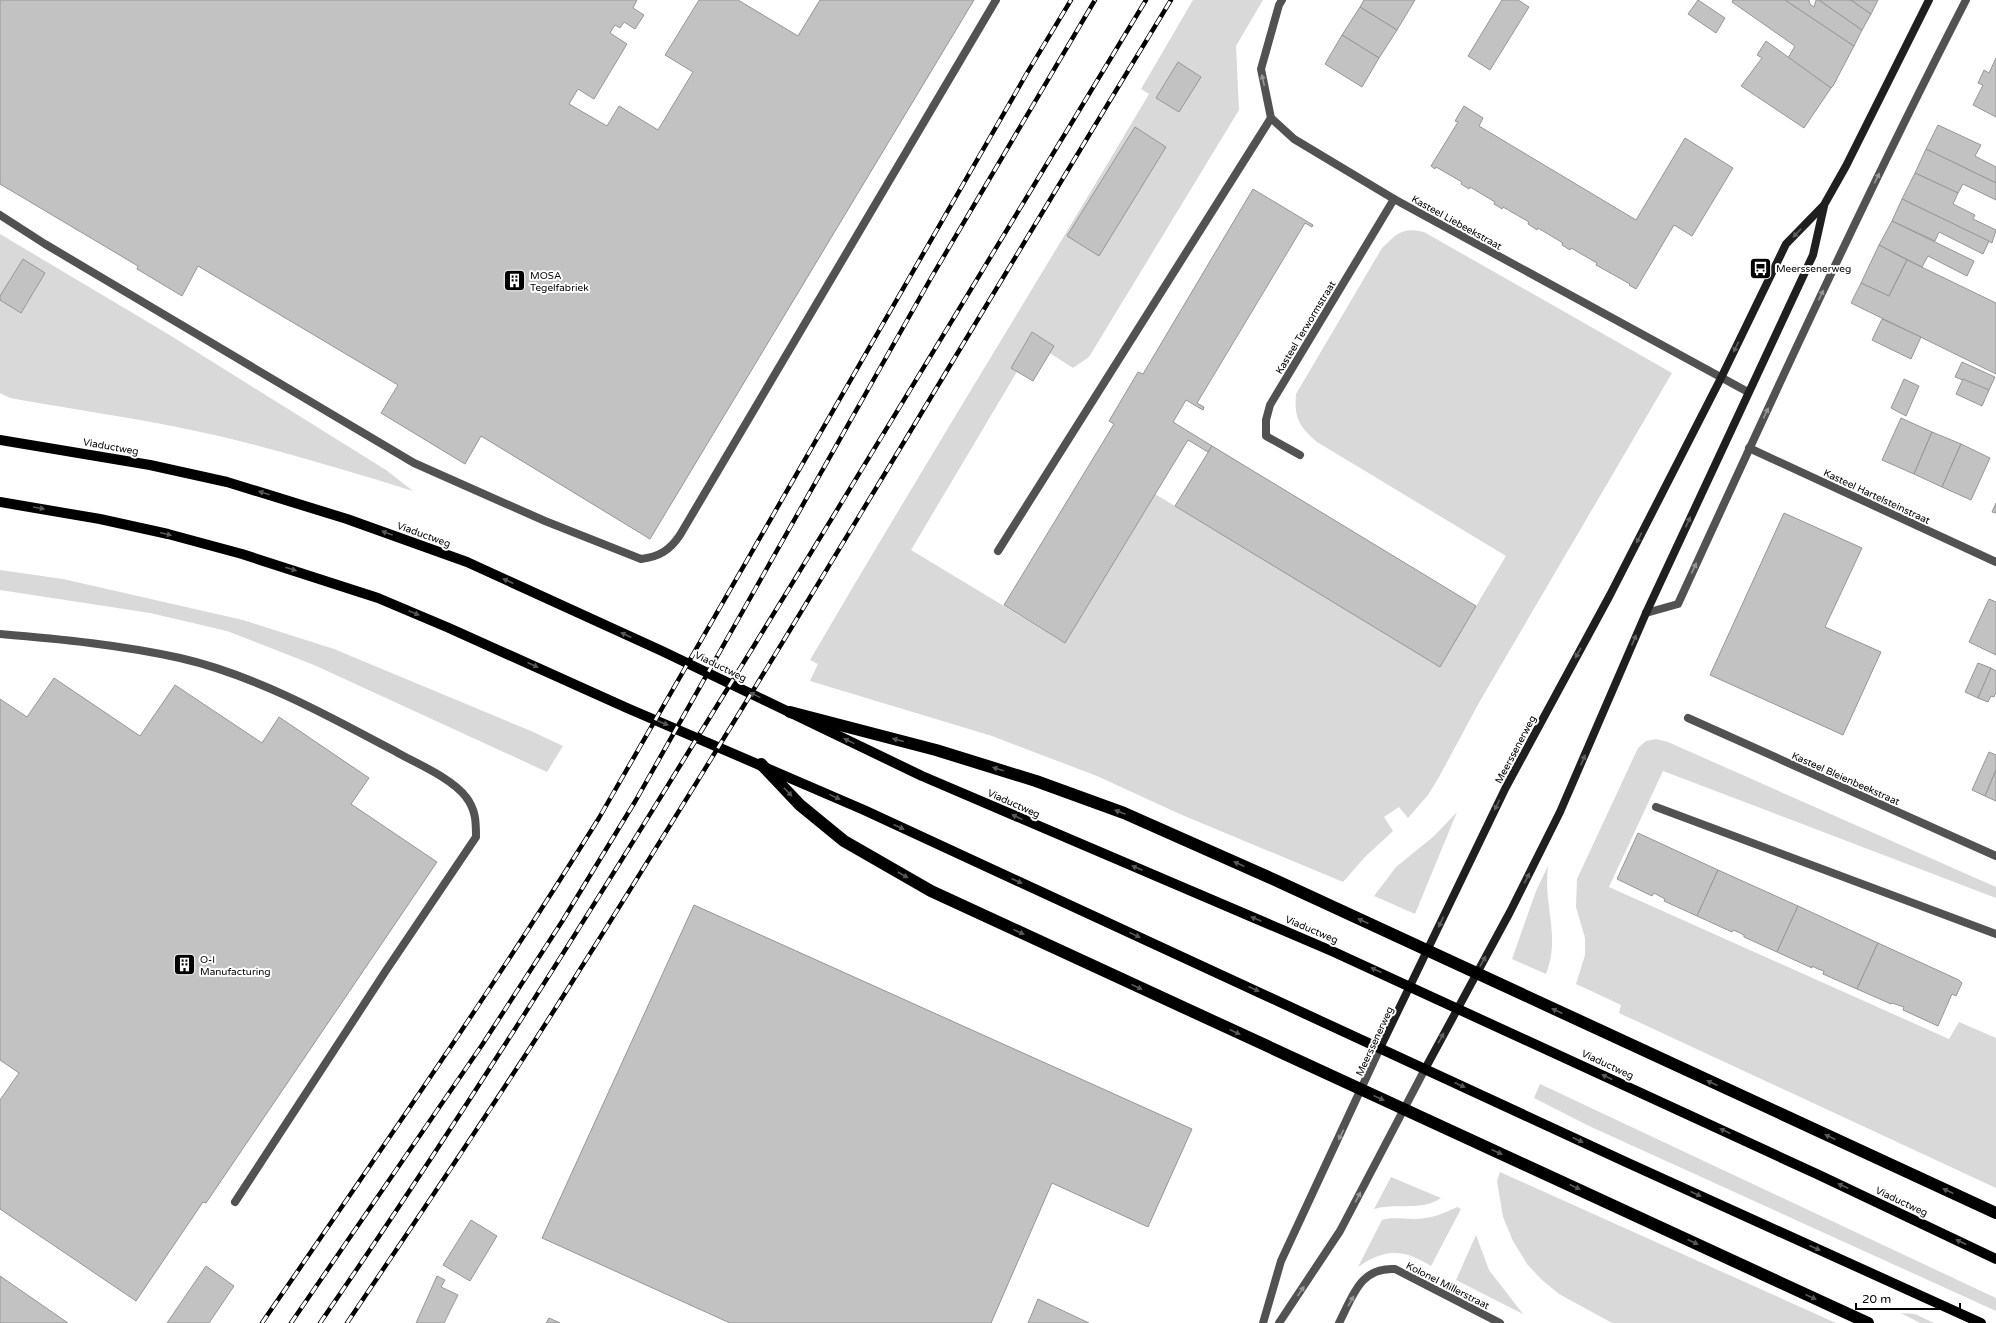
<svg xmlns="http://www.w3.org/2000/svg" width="1996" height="1323" viewBox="0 0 1996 1323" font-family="'Varela Round',sans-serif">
<rect width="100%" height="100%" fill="#fff"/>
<g fill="#d9d9d9">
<path d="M 1193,0 L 1263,0 L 1236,46 L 1239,110 L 1089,357 L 1073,368 L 1034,343 L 911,550 L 1065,643 L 1155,494 L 1440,666 L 1506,556 L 1317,442 C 1299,426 1294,418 1296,394 L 1382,248 C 1398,233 1402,227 1424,232 L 1672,373 L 1480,701 L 1439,777 L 1428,795 L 1408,818 L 1399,807 L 1384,817 L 1393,831 L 1365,857 L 1343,882 L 1182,815 L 1097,776 L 992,736 L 810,681 L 818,664 L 810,660 C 921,470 1037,283 1149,94 L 1141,89 Z"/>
<path d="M 0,234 L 168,334 L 386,470 L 413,491 C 335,467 257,443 177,427 C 122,416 66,408 10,398 L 0,393 Z"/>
<path d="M 0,570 L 63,579 L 243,620 L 334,649 L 531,731 L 563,746 L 547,772 L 314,665 L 227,631 L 150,613 L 0,590 Z"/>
<path d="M 1656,739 L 1668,742 L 1996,887 L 1996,898 L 1663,771 L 1609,887 L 1949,1039 L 1959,1022 L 1996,1038 L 1996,1188 L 1619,1013 L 1621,1005 L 1576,984 L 1585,955 L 1585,938 L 1576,907 L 1577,879 L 1638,748 L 1646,741 Z"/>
<path d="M 1457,812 L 1415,914 L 1374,896 L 1396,867 L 1433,837 Z"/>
<path d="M 1548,866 C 1543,906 1561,935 1546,974 L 1512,959 L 1536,891 Z"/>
<path d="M 1540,1084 L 1996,1298 L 1996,1311 L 1589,1126 L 1534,1098 Z"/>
<path d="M 1500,1172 L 1836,1323 L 1612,1323 L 1559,1294 L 1542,1280 L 1527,1264 L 1513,1241 L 1503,1217 L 1497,1181 Z"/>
<path d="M 1391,1177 L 1441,1198 C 1421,1212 1396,1202 1374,1209 Z"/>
<path d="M 1457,1207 L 1461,1209 L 1431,1266 C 1404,1249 1385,1248 1358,1267 L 1382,1220 C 1393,1217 1403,1219 1414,1219 C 1430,1219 1443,1214 1457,1207 Z"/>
<path d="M 1476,1235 L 1489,1270 L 1523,1314 L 1456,1280 Z"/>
<path d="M 1901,1313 L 1915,1314 L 1934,1323 L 1920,1323 Z"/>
</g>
<g fill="#c2c2c2" stroke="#969696">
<path d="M 0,0 L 637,0 L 633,8 L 644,15 L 635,29 L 624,22 L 620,28 L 615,25 L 610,33 L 627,44 L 594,99 L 578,89 L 569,104 L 607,126 L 619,106 L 658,130 L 693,72 L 665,55 L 699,0 L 738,0 L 798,36 L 820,0 L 974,0 L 650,539 L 481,436 L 465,464 L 381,413 L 398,385 L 198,266 L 182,296 L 137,269 L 138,266 L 0,184 Z"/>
<path d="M 1364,0 L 1415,0 L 1397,30 L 1360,7 Z"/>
<path d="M 1502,0 L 1518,0 L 1529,7 L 1490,70 L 1468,56 Z"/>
<path d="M 1698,0 L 1725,18 L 1716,33 L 1688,14 Z"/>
<path d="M 1733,0 L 1785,0 L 1854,46 L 1833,86 L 1831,88 L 1788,58 L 1795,46 L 1732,2 Z"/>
<path d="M 1785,0 L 1809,0 L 1810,4 L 1814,7 L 1816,0 L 1819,0 L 1862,30 L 1854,46 Z"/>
<path d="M 1819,0 L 1851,0 L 1871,14 L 1862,30 Z"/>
<path d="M 1851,0 L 1878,0 L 1871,14 Z"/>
<path d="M 1360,7 L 1397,30 L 1379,58 L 1342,35 Z"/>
<path d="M 1342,35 L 1379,58 L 1362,87 L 1325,64 Z"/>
<path d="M 1766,41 L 1831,88 L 1804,128 L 1741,86 L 1762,58 L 1757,55 Z"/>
<path d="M 1996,58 L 1996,117 L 1973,105 L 1983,85 L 1978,83 L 1984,70 L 1989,73 Z"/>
<path d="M 1178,62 L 1201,77 L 1179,112 L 1156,98 Z"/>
<path d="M 1464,106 L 1483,118 L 1479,126 L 1636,220 L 1685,138 L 1733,168 L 1692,236 L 1674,225 L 1636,289 L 1629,285 L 1630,284 L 1596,265 L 1597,263 L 1571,248 L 1570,250 L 1562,245 L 1563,243 L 1538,228 L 1537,230 L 1528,224 L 1529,222 L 1503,207 L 1502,209 L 1499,207 L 1494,204 L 1495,202 L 1470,187 L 1469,189 L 1461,184 L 1462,182 L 1436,167 L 1435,169 L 1431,166 L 1458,122 L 1455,121 Z"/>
<path d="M 1938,125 L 1981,145 L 1975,156 L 1996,167 L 1996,183 L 1926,149 Z"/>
<path d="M 1135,127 L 1166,147 L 1099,256 L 1067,236 Z"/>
<path d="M 1926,149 L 1996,183 L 1996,200 L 1963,184 L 1958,193 L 1915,173 Z"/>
<path d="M 1915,173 L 1958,193 L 1953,204 L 1975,215 L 1973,219 L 1996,230 L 1992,243 L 1902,199 Z"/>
<path d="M 1253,189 L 1313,225 L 1312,227 L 1305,223 L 1197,403 L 1204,407 L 1203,410 L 1186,400 L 1173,422 L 1212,446 L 1208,452 L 1188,440 L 1065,643 L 1004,605 L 1114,424 L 1109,421 L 1138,372 L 1143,374 Z"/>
<path d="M 1902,199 L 1989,241 L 1983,254 L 1939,232 L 1935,241 L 1892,221 Z"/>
<path d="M 1892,221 L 1974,261 L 1967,276 L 1928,256 L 1922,267 L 1879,245 Z"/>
<path d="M 1879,245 L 1907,260 L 1889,296 L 1861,283 Z"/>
<path d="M 23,259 L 45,273 L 21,313 L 0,300 L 0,296 Z"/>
<path d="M 1907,260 L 1996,303 L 1996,374 L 1851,303 L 1861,283 L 1889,296 Z"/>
<path d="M 1882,319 L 1921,337 L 1911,359 L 1872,340 Z"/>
<path d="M 1032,332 L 1054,346 L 1033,381 L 1011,368 Z"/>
<path d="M 1962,362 L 1995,377 L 1989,390 L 1955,377 Z"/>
<path d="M 1904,379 L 1919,386 L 1906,416 L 1891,408 Z"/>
<path d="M 1963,379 L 1989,390 L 1982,406 L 1956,394 Z"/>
<path d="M 1901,418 L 1932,432 L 1914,474 L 1882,460 Z"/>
<path d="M 1932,432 L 1961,444 L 1942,487 L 1914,474 Z"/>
<path d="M 1961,444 L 1990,458 L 1971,500 L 1942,487 Z"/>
<path d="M 1212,446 L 1476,606 L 1440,667 L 1175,506 Z"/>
<path d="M 1996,503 L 1996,513 L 1992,512 Z"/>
<path d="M 1784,513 L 1862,548 L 1825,627 L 1881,652 L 1843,735 L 1710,675 Z"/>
<path d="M 1989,599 L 1996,602 L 1996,655 L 1969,642 Z"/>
<path d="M 1978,663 L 1991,668 L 1978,698 L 1965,692 Z"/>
<path d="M 1991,668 L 1996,671 L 1996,692 L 1994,697 L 1991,696 L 1988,702 L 1978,698 Z"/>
<path d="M 54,678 L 140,736 L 175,685 L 262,743 L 279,717 L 369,778 L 351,804 L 437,862 L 206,1203 L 203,1202 L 136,1301 L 0,1209 L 0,1100 L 19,1073 L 0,1060 L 0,699 L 27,717 Z"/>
<path d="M 1989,752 L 1996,755 L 1996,770 L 1985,796 L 1972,790 Z"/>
<path d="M 1996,770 L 1996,801 L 1985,796 Z"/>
<path d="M 1638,833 L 1718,870 L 1697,916 L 1664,901 L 1665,899 L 1654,893 L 1652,896 L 1617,879 Z"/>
<path d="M 1718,870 L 1798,906 L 1777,952 L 1744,937 L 1744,935 L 1738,932 L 1733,930 L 1732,932 L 1697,916 Z"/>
<path d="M 694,905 L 1192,1129 L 1148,1227 L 1052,1183 L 991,1323 L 730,1323 L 542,1238 Z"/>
<path d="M 1798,906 L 1878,943 L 1857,989 L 1823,974 L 1824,971 L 1818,969 L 1812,966 L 1812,968 L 1777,952 Z"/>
<path d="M 1878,943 L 1959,980 L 1962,983 L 1956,996 L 1952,994 L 1938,1026 L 1903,1010 L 1904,1007 L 1892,1003 L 1891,1004 L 1857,989 Z"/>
<path d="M 471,1220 L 497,1236 L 470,1281 L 443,1265 Z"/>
<path d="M 206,1266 L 234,1286 L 209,1323 L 167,1323 Z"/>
<path d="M 0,1276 L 68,1323 L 0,1323 Z"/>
<path d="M 437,1276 L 445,1280 L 441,1287 L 458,1295 L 444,1323 L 416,1323 Z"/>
<path d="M 1038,1299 L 1089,1323 L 1028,1323 Z"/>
<path d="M 549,1318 L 560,1323 L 546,1323 Z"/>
</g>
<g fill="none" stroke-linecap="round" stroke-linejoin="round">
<g stroke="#525252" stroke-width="8">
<path d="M 0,215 L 45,244 L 414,463 L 545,521 L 641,559 C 659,557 670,550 680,535 L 996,0"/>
<path d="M 998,551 L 1271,118"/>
<path d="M 0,634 C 60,639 121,645 180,658 C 255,675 331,717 398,753 C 418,764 453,779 466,797 C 476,810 476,822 476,837 L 387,969 L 235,1202"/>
<path d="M 1656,807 L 1996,934"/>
</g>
<g stroke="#525252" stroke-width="8">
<path d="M 1282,0 L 1279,5 L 1261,69 L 1271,118 L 1294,139 L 1394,199 L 1748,392"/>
<path d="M 1749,448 L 1996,562"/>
<path d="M 1300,455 L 1266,436 L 1266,420 L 1270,405 L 1394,199"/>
<path d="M 1646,613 L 1678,604 C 1771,401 1864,198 1966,0"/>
<path d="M 1688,718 L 1996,856"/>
<path d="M 1263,1323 L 1281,1261 L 1380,1048"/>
<path d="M 1279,1323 L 1340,1231 L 1425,1069"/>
<path d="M 1339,1323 C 1353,1296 1360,1267 1395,1269 L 1500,1323"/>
</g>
<g stroke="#1f1f1f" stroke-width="8">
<path d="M 1380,1048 L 1506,787 L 1610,595 L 1721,378 L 1786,244 L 1824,205 L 1846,166 L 1929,0"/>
<path d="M 1425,1069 L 1510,912 L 1560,812 L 1646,613 L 1813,255 L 1824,206"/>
</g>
<g stroke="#000" stroke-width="10">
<path d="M 0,440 L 150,465 L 227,482 L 347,519 L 467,562 L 662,651 L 922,776 L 1334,952 L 1819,1175 L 1996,1259"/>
<path d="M 0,502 L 100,519 L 168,534 L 242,554 L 378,598 L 449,628 L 627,708 L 864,810 L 1628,1163 L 1981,1323"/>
</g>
<g stroke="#000" stroke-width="12">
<path d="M 790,712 L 936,750 L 1036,781 L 1124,813 L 1275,880 L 1996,1213"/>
<path d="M 761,764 L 800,805 L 844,841 L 931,891 L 1868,1323"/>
</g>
<defs>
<g id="rail">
<path d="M 262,1323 C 377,1156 492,990 599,818 L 1027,73 L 1071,0"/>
<path d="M 291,1323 L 482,1045 L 563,920 L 636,800 L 931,278 L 1095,0"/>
<path d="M 320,1323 C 454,1129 579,930 702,730 C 852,488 998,244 1146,0"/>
<path d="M 347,1323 C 421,1213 496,1103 567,990 C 774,663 970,330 1171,0"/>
</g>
</defs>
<use href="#rail" stroke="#000" stroke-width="4.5"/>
<use href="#rail" stroke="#fff" stroke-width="3" stroke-dasharray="9" stroke-linecap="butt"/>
</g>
<defs><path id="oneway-solid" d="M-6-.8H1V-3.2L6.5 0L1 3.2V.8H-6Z"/></defs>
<g fill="#979797">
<use href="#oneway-solid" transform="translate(1263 80) rotate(-103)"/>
<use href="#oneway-solid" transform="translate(1877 178) rotate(-64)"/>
<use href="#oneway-solid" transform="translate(1821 295) rotate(-64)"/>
<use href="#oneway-solid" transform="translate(1766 413) rotate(-65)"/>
<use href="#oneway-solid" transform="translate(1694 568) rotate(-65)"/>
<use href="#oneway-solid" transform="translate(1341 1135) rotate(116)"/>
<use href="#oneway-solid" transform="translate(1358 1197) rotate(-63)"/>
<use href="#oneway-solid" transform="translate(1301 1291) rotate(-56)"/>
<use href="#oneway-solid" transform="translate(1351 1301) rotate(-61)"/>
</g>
<g fill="#626262">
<use href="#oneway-solid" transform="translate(1797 233) rotate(134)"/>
<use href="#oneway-solid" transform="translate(1736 347) rotate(116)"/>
<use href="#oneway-solid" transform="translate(1688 522) rotate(-65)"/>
<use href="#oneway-solid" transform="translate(1639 538) rotate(117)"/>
<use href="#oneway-solid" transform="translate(1634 640) rotate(-67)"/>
<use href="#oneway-solid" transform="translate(1578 653) rotate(119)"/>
<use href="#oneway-solid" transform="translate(1583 760) rotate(-67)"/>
<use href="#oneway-solid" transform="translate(1497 805) rotate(116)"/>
<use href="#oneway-solid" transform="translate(1527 878) rotate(-64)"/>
<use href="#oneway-solid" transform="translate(1441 922) rotate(115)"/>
<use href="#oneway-solid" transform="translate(1483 961) rotate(-61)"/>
<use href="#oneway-solid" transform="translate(1441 1038) rotate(-61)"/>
</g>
<g fill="#595959">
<use href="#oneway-solid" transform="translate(264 493) rotate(-163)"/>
<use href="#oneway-solid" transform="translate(39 508) rotate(10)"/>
<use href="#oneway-solid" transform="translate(387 533) rotate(-160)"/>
<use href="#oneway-solid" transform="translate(166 534) rotate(14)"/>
<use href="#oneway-solid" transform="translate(291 569) rotate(17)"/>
<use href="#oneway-solid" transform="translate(508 581) rotate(-156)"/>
<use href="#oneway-solid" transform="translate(414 613) rotate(22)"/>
<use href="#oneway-solid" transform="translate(626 635) rotate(-155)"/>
<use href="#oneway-solid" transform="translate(533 665) rotate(25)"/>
<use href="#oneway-solid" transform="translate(755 695) rotate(-154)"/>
<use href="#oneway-solid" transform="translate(663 723) rotate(23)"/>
<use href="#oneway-solid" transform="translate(898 740) rotate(-165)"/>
<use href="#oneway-solid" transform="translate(849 741) rotate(-154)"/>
<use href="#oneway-solid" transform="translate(998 769) rotate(-163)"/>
<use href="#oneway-solid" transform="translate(788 792) rotate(46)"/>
<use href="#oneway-solid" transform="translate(835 797) rotate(24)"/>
<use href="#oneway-solid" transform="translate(1120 812) rotate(-159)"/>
<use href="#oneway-solid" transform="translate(1017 817) rotate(-156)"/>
<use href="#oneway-solid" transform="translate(899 827) rotate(25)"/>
<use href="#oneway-solid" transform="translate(1239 864) rotate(-156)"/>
<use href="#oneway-solid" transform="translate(1137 868) rotate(-157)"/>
<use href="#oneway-solid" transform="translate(903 875) rotate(30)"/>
<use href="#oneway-solid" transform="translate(1017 881) rotate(25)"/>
<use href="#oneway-solid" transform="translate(1256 919) rotate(-157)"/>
<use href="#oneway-solid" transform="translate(1363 921) rotate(-155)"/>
<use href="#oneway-solid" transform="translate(1019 932) rotate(25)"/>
<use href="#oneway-solid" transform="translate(1135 935) rotate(24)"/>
<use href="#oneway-solid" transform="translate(1376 970) rotate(-156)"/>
<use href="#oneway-solid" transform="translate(1137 987) rotate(25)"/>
<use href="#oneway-solid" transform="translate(1254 989) rotate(24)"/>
<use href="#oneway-solid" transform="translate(1557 1011) rotate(-155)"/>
<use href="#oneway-solid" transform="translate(1235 1032) rotate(25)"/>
<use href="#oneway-solid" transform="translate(1607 1077) rotate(-155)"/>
<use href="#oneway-solid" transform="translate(1712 1083) rotate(-155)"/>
<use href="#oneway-solid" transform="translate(1460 1085) rotate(25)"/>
<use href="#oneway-solid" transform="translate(1379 1098) rotate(25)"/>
<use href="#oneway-solid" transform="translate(1725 1131) rotate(-155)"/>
<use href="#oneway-solid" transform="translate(1830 1137) rotate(-155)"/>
<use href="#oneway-solid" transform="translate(1578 1140) rotate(25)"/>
<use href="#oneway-solid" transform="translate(1497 1152) rotate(25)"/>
<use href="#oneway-solid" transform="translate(1843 1186) rotate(-155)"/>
<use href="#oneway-solid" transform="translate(1575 1187) rotate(25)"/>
<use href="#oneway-solid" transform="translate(1948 1191) rotate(-155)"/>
<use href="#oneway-solid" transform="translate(1696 1194) rotate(25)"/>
<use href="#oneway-solid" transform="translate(1693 1242) rotate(25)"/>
<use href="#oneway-solid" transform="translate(1961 1242) rotate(-155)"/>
<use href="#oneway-solid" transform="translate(1815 1248) rotate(24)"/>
<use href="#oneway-solid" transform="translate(1811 1297) rotate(25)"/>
</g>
<defs>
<symbol id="bus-square" viewBox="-11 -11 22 22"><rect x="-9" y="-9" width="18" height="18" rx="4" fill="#000" stroke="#fff"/><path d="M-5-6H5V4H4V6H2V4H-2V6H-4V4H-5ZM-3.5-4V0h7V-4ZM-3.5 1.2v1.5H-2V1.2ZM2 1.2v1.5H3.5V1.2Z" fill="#fff"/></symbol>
<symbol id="building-square" viewBox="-11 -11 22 22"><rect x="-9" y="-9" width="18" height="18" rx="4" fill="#000" stroke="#fff"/><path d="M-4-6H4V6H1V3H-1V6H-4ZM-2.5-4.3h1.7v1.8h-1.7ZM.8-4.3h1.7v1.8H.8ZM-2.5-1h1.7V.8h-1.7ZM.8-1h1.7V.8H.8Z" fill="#fff"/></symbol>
</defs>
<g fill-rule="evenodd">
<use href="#bus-square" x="1748" y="256" width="25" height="25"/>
<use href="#building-square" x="502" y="268" width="25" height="25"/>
<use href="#building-square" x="172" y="952" width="25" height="25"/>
</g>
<g text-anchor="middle" stroke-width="4" stroke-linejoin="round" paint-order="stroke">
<g font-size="10" fill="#000" stroke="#fff">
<text transform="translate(1457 222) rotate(29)" y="4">Kasteel Liebeekstraat</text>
<text transform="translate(1305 327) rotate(-59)" y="4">Kasteel Terwormstraat</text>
<text transform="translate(111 446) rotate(10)" y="4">Viaductweg</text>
<text transform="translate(1877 496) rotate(25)" y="4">Kasteel Hartelsteinstraat</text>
<text transform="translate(424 534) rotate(20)" y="4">Viaductweg</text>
<text transform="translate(721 666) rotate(26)" y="4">Viaductweg</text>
<text transform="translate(1515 749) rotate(-62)" y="4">Meerssenerweg</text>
<text transform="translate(1846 778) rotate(24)" y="4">Kasteel Bleienbeekstraat</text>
<text transform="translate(1014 803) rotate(24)" y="4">Viaductweg</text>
<text transform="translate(1312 929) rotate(23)" y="4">Viaductweg</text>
<text transform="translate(1374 1041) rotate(-65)" y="4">Meerssenerweg</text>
<text transform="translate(1608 1064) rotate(25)" y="4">Viaductweg</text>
<text transform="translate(1902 1201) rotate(25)" y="4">Viaductweg</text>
<text transform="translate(1448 1285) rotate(27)" y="4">Kolonel Millerstraat</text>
</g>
<g font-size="10" fill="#000" stroke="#fff" text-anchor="start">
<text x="1776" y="272">Meerssenerweg</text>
<text x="530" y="279">MOSA<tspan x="530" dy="12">Tegelfabriek</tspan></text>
<text x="200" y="963">O-I<tspan x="200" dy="12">Manufacturing</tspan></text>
</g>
</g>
<path d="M1856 1303v6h104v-6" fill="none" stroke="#000000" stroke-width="2"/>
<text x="1862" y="1303" font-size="12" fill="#000000" stroke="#ffffff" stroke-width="3" paint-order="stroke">20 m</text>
</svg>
